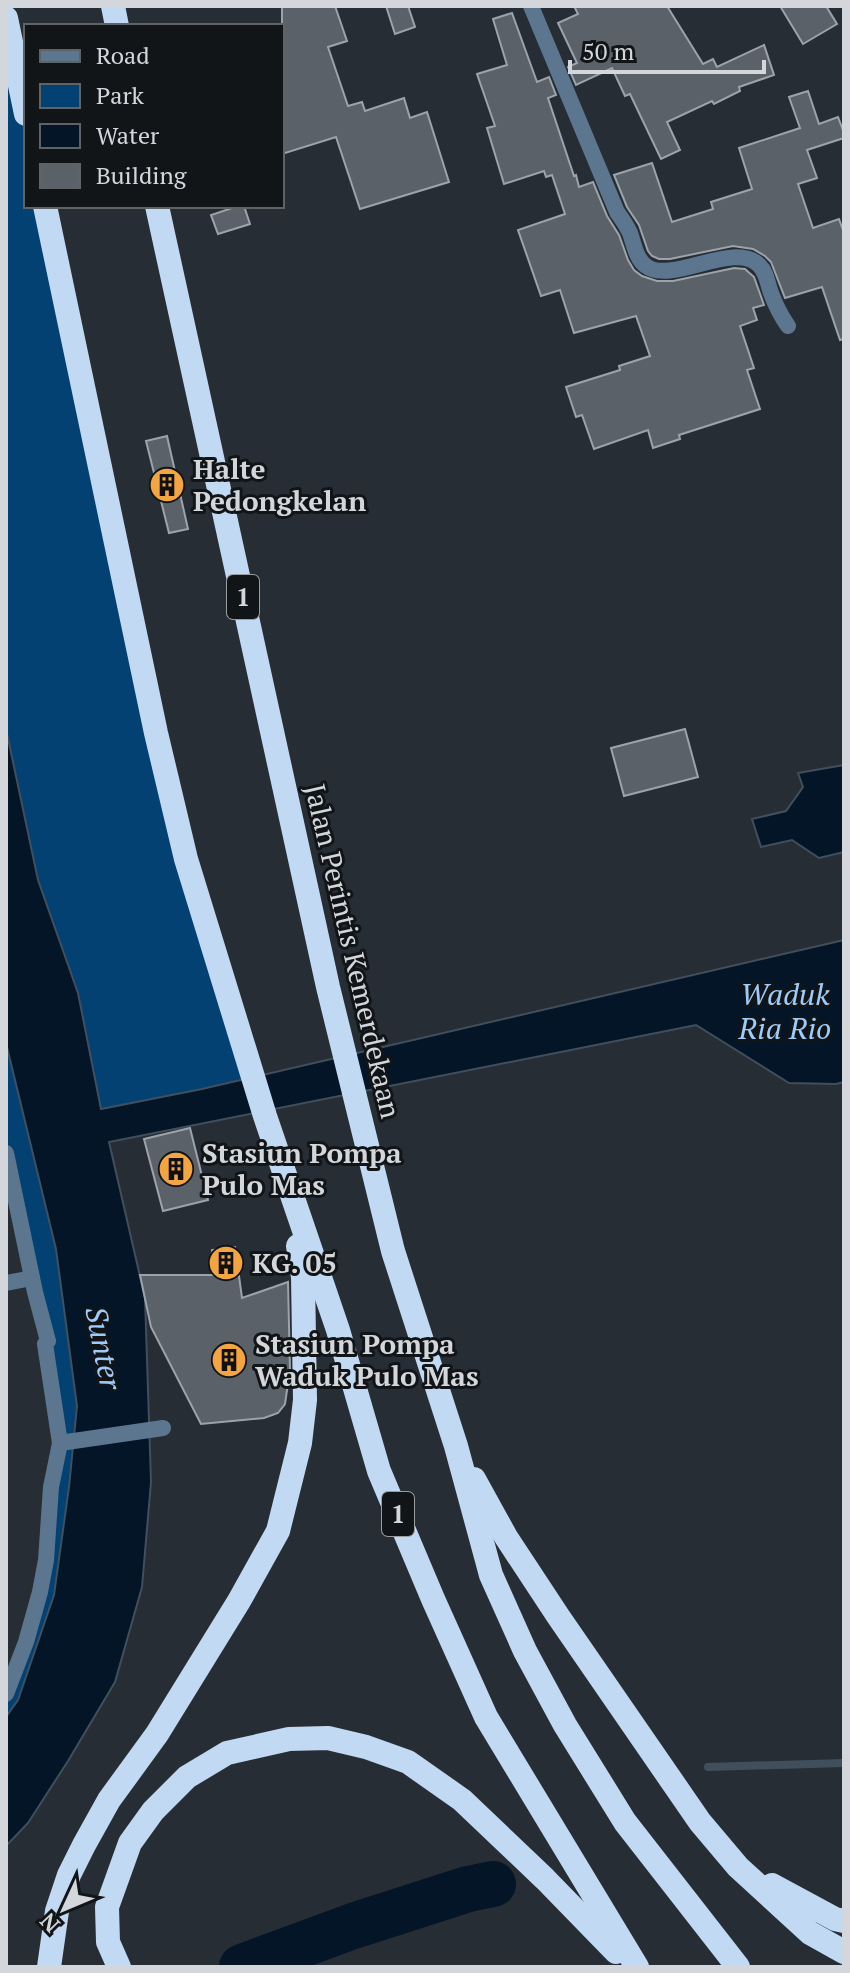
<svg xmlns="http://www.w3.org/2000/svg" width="850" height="1973" viewBox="0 0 850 1973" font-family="'PT Serif',serif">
<rect width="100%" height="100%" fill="#272d34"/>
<g fill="#034172">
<path d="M 6,40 L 26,132 L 26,206 L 42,206 L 109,512 L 254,1079 L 101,1109 L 78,993 L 38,880 L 6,729 Z"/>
<path d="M 6,1041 L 56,1249 L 77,1406 L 69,1487 L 54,1595 L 18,1700 L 6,1717 L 6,1694 L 26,1642 L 60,1443 L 6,1153 Z"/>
</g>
<g fill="#031527" stroke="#414f5d" stroke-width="2">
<path d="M 6,729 L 38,880 L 78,993 L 101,1109 L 202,1089 L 844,940 L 844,1082 L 836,1084 L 789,1083 L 696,1025 L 109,1142 L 145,1298 L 151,1482 L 142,1587 L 115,1682 L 68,1761 L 28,1823 L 6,1846 L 6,1717 L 18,1700 L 54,1595 L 69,1487 L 77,1406 L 56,1249 L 6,1043 Z"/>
<path d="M 844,765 L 844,852 L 819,858 L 792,840 L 761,847 L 752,819 L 786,811 L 803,787 L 798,773 Z"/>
</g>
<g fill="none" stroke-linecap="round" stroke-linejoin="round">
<path stroke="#414f5d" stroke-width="8" d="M 708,1767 L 844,1763"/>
<path stroke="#031527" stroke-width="46" d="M 242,1967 L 353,1926 L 468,1889 L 493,1884"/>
</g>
<g fill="#5a6168" stroke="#9ca3ab" stroke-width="2">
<path d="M 282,6 L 335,6 L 347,41 L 328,47 L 348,106 L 362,102 L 365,111 L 404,98 L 410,118 L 427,112 L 449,182 L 360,209 L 336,137 L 282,154 Z"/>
<path d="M 386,6 L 408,6 L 415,27 L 395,34 Z"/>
<path d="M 574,6 L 667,6 L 703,64 L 713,59 L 717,67 L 764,45 L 774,75 L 739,87 L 740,91 L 714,104 L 712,101 L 667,122 L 680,150 L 661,159 L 630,94 L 625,96 L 612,68 L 576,85 L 568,67 L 577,63 L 558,23 L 578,14 Z"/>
<path d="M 780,6 L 826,6 L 837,24 L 803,44 Z"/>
<path d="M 512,13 L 537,82 L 549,77 L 556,95 L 548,98 L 574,176 L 576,175 L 579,187 L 593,182 L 607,216 L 619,235 L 628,260 L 634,270 L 642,276 L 657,281 L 673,281 L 734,268 L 745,269 L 754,277 L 764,305 L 753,308 L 757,320 L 740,326 L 754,368 L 747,370 L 760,409 L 679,435 L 680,439 L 653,448 L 648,430 L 594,449 L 582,415 L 576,417 L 566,387 L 620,370 L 619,366 L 650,356 L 636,316 L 574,333 L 560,290 L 541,296 L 518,230 L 565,214 L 552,175 L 546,177 L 544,171 L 504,184 L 487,128 L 495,126 L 477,74 L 507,65 L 493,19 Z"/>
<path d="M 808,91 L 819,124 L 838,117 L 844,133 L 844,138 L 807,150 L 817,178 L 798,184 L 813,228 L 839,219 L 844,233 L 844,339 L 840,340 L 822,287 L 785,298 L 771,262 L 765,256 L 753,249 L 733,246 L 670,259 L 659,259 L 652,256 L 648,251 L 639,225 L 627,207 L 614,175 L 652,163 L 672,222 L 713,209 L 711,202 L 752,189 L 739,148 L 800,128 L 789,97 Z"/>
<path d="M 238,206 L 244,206 L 250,224 L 218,234 L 211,215 Z"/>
<path d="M 167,436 L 188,529 L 169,533 L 146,441 Z"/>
<path d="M 685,729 L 698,777 L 624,796 L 611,748 Z"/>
<path d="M 190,1128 L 208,1200 L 163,1211 L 144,1139 Z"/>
<path d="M 235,1247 L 242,1298 L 288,1282 L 290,1370 L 285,1404 L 278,1413 L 264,1418 L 201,1424 L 151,1327 L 140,1275 L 215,1275 L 212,1250 Z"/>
</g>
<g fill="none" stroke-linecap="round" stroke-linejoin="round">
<g stroke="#5d7690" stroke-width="16">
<path d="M 531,6 L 617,212 C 622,219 627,226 630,233 C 634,244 636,259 646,266 C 671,285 734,240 759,265 C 767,273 767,282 771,293 C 775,304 781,316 788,326"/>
<path d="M 6,1153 L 35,1292 L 48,1341 L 45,1344 L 60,1443 L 51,1487 L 46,1560 L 40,1592 L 26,1642 L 6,1694"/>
<path d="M 6,1283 L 32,1278"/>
<path d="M 60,1443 L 163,1428"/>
</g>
<g stroke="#c1d9f3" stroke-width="24">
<path d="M 113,6 L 117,26"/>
<path d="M 6,18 L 26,114"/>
<path d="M 45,206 L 156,733 L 186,859 L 265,1116 L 338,1330 L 379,1471 L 433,1599 L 486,1717 L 637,1967"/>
<path d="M 157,206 L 328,987 L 393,1251 L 456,1446 L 491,1575 L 525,1651 L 565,1725 L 625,1822 L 738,1967"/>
<path d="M 474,1479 L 506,1537 L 558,1616 L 700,1822 L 738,1867 L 810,1933 L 844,1952"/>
<path d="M 772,1885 L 835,1919 L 844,1921"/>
<path d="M 49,1967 L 57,1911 L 69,1875 L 84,1845 L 109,1800 L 157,1734 L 239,1601 L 278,1531 L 300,1443 L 305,1400 L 303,1277 L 298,1246"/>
<path d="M 119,1967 L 108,1942 L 107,1907 L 130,1843 L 153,1811 L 187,1777 L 227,1753 L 289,1739 L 328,1738 L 366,1747 L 408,1762 L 462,1800 L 545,1879 L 616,1952"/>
</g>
</g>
<defs>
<symbol id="building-disc" viewBox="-11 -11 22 22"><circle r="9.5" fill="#f2a541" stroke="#121518"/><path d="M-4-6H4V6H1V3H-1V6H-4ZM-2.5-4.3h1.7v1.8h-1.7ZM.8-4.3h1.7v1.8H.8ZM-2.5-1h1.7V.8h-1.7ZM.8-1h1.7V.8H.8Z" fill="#111"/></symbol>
</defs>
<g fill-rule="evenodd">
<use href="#building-disc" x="147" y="465" width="40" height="40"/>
<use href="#building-disc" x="156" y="1149" width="40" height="40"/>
<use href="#building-disc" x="206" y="1243" width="40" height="40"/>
<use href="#building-disc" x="209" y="1340" width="40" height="40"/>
</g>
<g text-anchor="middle" stroke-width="6" stroke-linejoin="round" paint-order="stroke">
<g fill="#121518" stroke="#999da0" stroke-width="2">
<rect x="227" y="575" width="32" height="44" rx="6"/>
<rect x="382" y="1492" width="32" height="44" rx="6"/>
</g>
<g font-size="26" font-weight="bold" fill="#d3d7db">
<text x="243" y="606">1</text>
<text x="398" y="1523">1</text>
</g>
<g font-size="28" font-weight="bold" fill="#d3d7db" stroke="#121518" text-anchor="start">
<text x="193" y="479">Halte<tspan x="193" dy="32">Pedongkelan</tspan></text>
<text x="202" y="1163">Stasiun Pompa<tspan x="202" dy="32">Pulo Mas</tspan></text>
<text x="252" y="1273">KG. 05</text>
<text x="255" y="1354">Stasiun Pompa<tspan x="255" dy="32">Waduk Pulo Mas</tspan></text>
</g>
<g font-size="28" fill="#d3d7db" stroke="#121518">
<text transform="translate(353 951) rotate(77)" y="10">Jalan Perintis Kemerdekaan</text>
</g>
<g font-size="30" font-style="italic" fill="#9dccfc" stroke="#121518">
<text x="785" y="1005">Waduk<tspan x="785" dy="34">Ria Rio</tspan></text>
<text transform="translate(103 1348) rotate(79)" y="10">Sunter</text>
</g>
</g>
<rect width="850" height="1973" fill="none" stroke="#d3d7db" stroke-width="16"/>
<rect x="24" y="24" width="260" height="184" fill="#121518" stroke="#5f6366" stroke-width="2"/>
<rect x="40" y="50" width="40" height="12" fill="#5d7690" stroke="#5f6366" stroke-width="2"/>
<text x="96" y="64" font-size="24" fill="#d3d7db">Road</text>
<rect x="40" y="84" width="40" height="24" fill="#034172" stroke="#5f6366" stroke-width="2"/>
<text x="96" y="104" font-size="24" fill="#d3d7db">Park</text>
<rect x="40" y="124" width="40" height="24" fill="#031527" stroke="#5f6366" stroke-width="2"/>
<text x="96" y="144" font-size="24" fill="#d3d7db">Water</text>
<rect x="40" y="164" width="40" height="24" fill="#5a6168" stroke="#5f6366" stroke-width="2"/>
<text x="96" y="184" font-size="24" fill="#d3d7db">Building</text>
<g transform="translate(64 1909) rotate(226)" stroke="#121518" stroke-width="6" paint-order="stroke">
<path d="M0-6L14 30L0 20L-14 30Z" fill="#d3d7db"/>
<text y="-12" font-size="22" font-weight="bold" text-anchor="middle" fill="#d3d7db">N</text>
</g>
<path d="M570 60v12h194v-12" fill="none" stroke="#d3d7db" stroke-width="4"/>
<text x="582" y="60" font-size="24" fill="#d3d7db" stroke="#121518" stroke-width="6" paint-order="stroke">50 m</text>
</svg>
